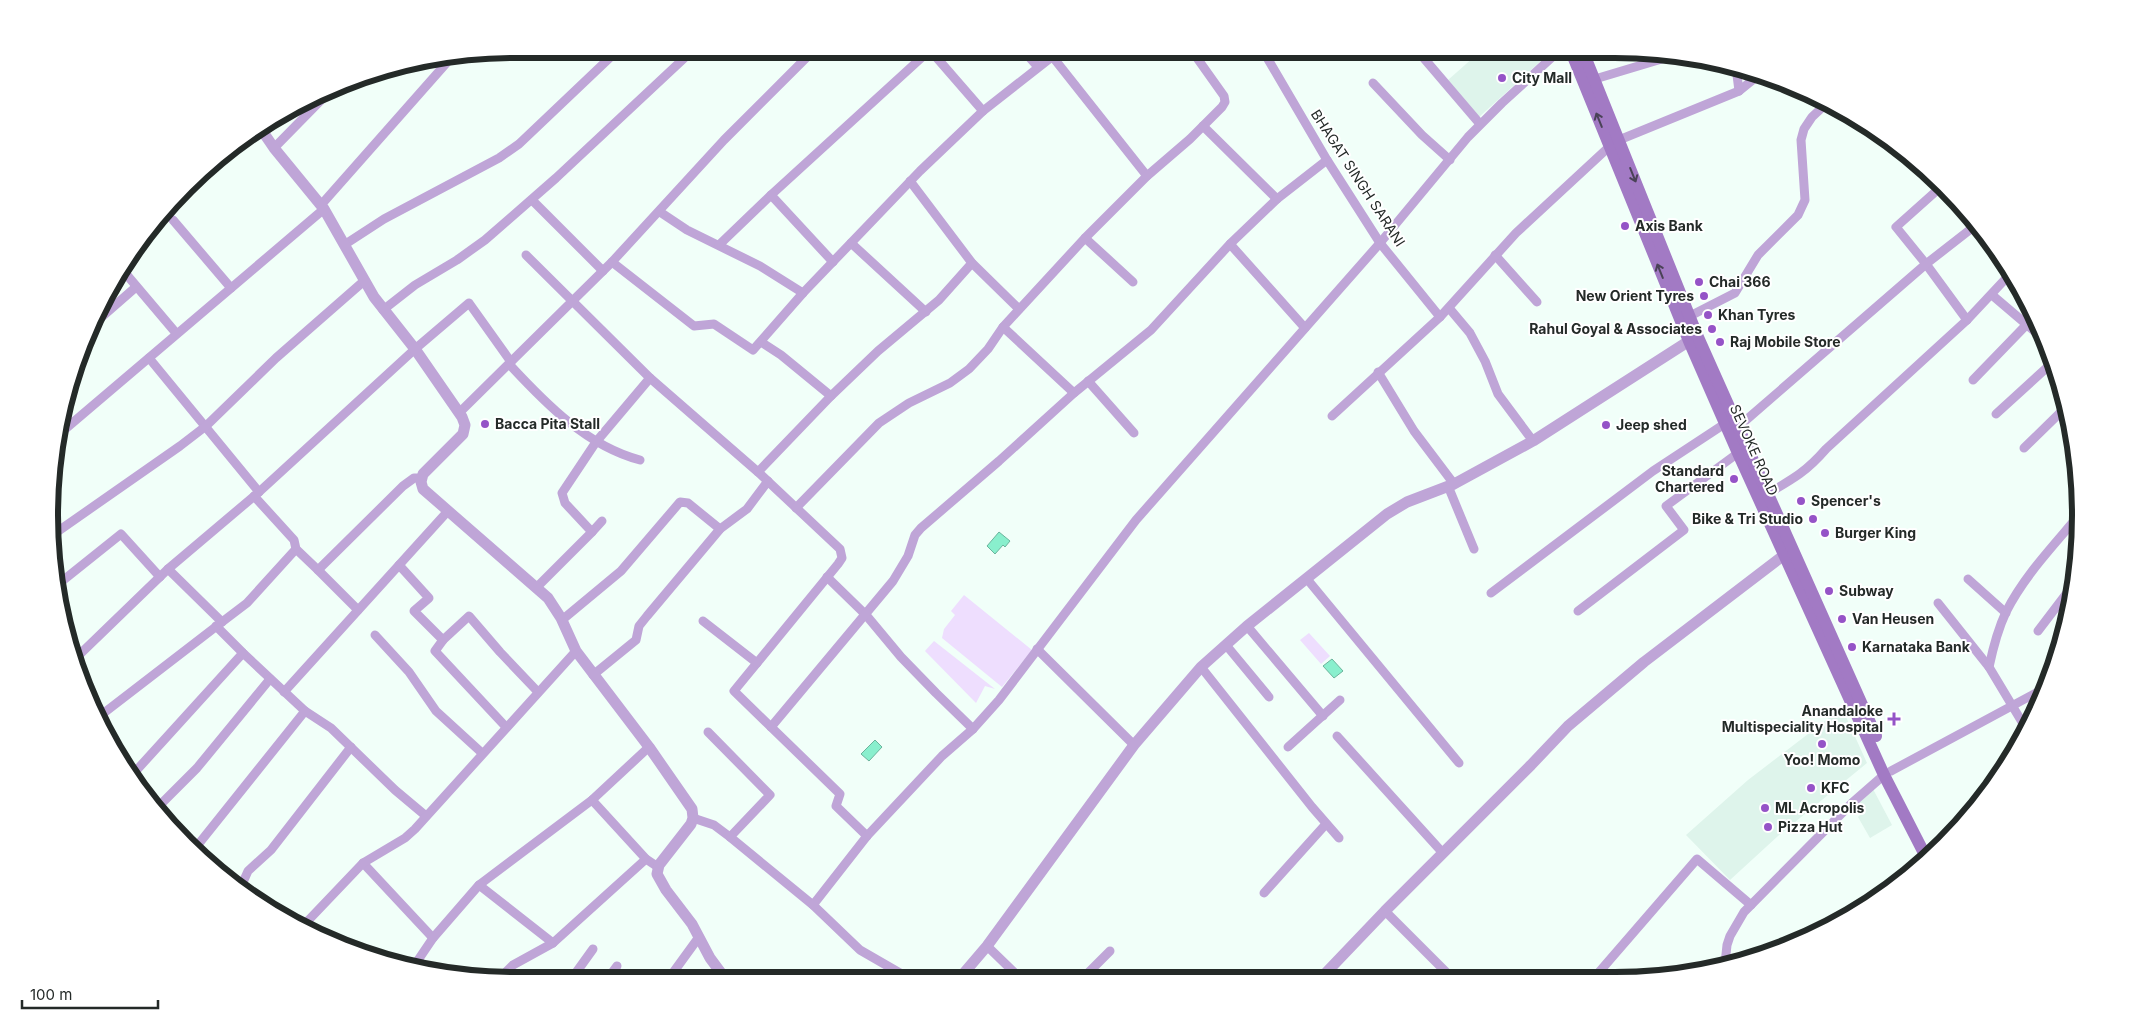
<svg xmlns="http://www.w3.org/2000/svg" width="2129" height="1030" viewBox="0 0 2129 1030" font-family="Inter,sans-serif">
<rect width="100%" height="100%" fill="#f1fff9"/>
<g fill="#def4eb">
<path d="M 1483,49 L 1554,49 L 1479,117 L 1448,80 Z"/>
<path d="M 1842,708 L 1867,763 L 1778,836 L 1730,880 L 1686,835 L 1748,780 Z"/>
<path d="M 1873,789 L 1892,825 L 1870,838 L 1858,817 L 1862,813 L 1855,806 Z"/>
</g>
<g fill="#eedefe">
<path d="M 964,595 L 1032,650 L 1002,687 L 942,638 L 944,629 L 955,615 L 951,611 Z"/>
<path d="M 1309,633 L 1330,656 L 1321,664 L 1300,640 Z"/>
<path d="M 934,641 L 995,689 L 985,686 L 976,703 L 925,651 Z"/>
</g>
<g fill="#89efcd" stroke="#6bb49c">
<path d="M 999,532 L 1010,541 L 1005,547 L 1003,545 L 995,554 L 987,546 Z"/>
<path d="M 1332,659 L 1343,671 L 1334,678 L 1323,666 Z"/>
<path d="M 875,740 L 882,747 L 869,761 L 861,754 Z"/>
</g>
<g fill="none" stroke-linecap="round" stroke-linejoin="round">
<g stroke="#bfa5d7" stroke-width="9">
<path d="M 1022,49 L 1038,67"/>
<path d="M 1262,49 L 1327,160 L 1380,243 L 1440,317"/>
<path d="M 1416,49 L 1480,124"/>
<path d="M 930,50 L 983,111"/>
<path d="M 1052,56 L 1147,176"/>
<path d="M 1736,67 L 1739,91"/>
<path d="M 1595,79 L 1675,55"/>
<path d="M 1786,82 L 1790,86 L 1792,84"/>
<path d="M 1373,83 L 1422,135 L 1450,160"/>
<path d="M 1203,126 L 1277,199"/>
<path d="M 1619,140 L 1739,91 L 1760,74"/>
<path d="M 274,148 L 326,95"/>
<path d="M 910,181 L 972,263 L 1019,309"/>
<path d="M 1943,185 L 1896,227 L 1926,264 L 1967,320"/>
<path d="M 532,200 L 603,271"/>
<path d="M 321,205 L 450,59"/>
<path d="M 660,212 L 687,230 L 760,266 L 803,293"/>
<path d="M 173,220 L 231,288"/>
<path d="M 1085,238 L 1133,282"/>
<path d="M 851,243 L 926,312"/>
<path d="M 1230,244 L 1305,328"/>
<path d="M 344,245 L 384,219 L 499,158 L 519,144 L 619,49"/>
<path d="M 719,245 L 771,195"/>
<path d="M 526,255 L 650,378 L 758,472 L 840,549 L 842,558 L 838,564 L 734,691 L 840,794 L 836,806 L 867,836"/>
<path d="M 1495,255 L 1537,302"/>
<path d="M 612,262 L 694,326 L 714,324 L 753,350 L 803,293 L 920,171 L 983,111 L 1062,49"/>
<path d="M 833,262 L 771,195 L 931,49"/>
<path d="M 121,268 L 176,333"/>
<path d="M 1992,295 L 2046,341"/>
<path d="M 1449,308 L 1470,333 L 1485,361 L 1498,394 L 1533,441"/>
<path d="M 383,310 L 415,285 L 457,260 L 485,240 L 556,178 L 694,49"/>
<path d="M 1690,316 L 1735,293 L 1758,255 L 1798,215 L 1805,200 L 1801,140 L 1804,129 L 1812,117 L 1827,103"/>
<path d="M 1003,327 L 1074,393"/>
<path d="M 89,328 L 136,287"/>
<path d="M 761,342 L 781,355 L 831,396"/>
<path d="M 149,358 L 259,492"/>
<path d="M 509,364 C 546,404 587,446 640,460"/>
<path d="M 1378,372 L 1414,431 L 1454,484"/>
<path d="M 1973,380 L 2034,317"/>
<path d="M 1088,381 L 1134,433"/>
<path d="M 460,412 L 612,262 L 724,140 L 815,49"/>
<path d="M 1996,414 L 2053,362"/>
<path d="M 1332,416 L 1440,317 L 1516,233 L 1610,146"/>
<path d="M 1738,427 L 1926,264 L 1976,225"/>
<path d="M 57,436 L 324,209"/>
<path d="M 2024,448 L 2066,407"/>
<path d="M 758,472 L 831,396 L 878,351 L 939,300 L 972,263"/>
<path d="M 1448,486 L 1474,549"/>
<path d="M 1767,494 C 1793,479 1806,472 1826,449 L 1967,320 L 2011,273"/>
<path d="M 254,496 L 294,540 L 296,549 L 318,570 L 403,486 L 414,478 L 422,478"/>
<path d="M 796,508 L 879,423 L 909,403 L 950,383 L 969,369 L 988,349 L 1003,327 L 1085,238 L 1147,176 L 1190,139 L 1222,107 L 1225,102 L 1224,96 L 1197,58 L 1196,53 L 1198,49"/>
<path d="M 592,532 L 602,521"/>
<path d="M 54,534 L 180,446 L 206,426 L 276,358 L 364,281"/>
<path d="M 399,565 L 429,598 L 414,611 L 443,640"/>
<path d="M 168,569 L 222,622"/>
<path d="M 318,570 L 358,610"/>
<path d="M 827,577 L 866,615 L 901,657 L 936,693 L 973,729"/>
<path d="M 1307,579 L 1459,763"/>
<path d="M 1968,579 L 2006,613"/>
<path d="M 56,586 L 121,534 L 160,577"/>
<path d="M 537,587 L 592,532 L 565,503 L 562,493 L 596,442 L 650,378"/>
<path d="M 1491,593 L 1653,471 L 1726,423"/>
<path d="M 1938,603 L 1989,667 L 2025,727"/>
<path d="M 1578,611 L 1684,530 L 1666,506 L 1738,453"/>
<path d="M 562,620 L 621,571 L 680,502 L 688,503 L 720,529"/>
<path d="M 703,621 L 757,663"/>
<path d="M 216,626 L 243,653 L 305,711 L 331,728 L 395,790 L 426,816"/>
<path d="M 1247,626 L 1323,716"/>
<path d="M 2038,631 L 2073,585"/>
<path d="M 375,635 L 409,672 L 436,711 L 482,753"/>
<path d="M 1226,645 L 1269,697"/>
<path d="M 1037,649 L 1134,745"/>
<path d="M 77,657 L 168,569 L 259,492 L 415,349 L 469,303 L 511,362"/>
<path d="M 1201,667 L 1312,807 L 1339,838"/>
<path d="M 1989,667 C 1993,648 1998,629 2006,612 C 2024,576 2054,545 2080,514"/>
<path d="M 593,675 L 636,640 L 639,626 L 647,616 L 720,529 L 747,509 L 768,481"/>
<path d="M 284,692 L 448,511"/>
<path d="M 96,719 L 222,622 L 247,603 L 296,549"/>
<path d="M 506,727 L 435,651 L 443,640 L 469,616 L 500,652 L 538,692"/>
<path d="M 771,727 L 893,581 L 908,556 L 915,535 L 921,528 L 999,461 L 1074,393 L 1151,330 L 1230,244 L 1277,199 L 1327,160"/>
<path d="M 708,732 L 770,795 L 730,837"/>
<path d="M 1337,736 L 1442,852"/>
<path d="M 1288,747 L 1340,700"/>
<path d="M 1891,771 L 2047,687"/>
<path d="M 134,773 L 243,653"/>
<path d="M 592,800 L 646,859 L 658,867"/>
<path d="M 158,807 L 197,768 L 270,679"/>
<path d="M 693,818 L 714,825 L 730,837 L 813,905 L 860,950 L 912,980"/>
<path d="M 193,851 L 305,711"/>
<path d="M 363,863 L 433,938"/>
<path d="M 479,885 L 553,943"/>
<path d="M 240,889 L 248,871 L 271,850 L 351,747"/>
<path d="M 1264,893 L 1326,824"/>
<path d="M 813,905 L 867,836 L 942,756 L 973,729 L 999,700 L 1136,520 L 1380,243 L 1468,137 L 1502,103 L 1561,49"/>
<path d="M 1385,911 L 1452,978"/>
<path d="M 302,927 L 363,863 L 405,838 L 415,829 L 576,651"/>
<path d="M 987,946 L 1021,979"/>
<path d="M 1725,964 L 1727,945 L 1730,936 L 1744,912 L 1852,803 L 1884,775"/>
<path d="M 412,969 L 433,938 L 479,885 L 592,800 L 649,747"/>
<path d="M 1594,978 L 1697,859 L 1751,905"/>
<path d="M 1084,979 L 1083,978 L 1110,951"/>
<path d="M 498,980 L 513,965 L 553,943 L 646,859"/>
<path d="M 570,981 L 593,949"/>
<path d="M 606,981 L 617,966"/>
<path d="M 667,981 L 699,937"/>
</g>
<g stroke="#bfa5d7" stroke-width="11">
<path d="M 261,129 L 274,148 L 324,209 L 374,297 L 415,349 L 462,417 L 465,425 L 463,434 L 423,474 L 421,482 L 423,489 L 548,598 L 561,618 L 576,651 L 649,747 L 692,809 L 693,818 L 691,824 L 659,865 L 657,874 L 666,890 L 692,924 L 710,958 L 727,981"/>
<path d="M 1321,978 L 1385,911 L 1531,765 L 1568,726 L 1644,662 L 1784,555"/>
<path d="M 958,980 L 987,946 L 1134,745 L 1201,667 L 1247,626 L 1387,514 L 1407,502 L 1454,484 L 1533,441 L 1689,341"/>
</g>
<g stroke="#a27ac4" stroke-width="12">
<path d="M 1570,49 L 1689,341 L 1738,453 L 1884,775 L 1926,857"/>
<path d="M 1582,49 L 1697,335 L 1876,736"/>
</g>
</g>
<defs><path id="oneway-shaft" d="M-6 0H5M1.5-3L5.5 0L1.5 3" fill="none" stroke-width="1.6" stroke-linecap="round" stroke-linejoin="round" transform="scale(1.25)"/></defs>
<g stroke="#4a4257">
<use href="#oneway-shaft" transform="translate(1599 120) rotate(-112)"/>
<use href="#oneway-shaft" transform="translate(1633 175) rotate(68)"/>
<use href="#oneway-shaft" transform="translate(1660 271) rotate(-112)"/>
</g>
<g fill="#9553c7" stroke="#fff" stroke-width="2">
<circle cx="1502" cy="78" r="5"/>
<circle cx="1625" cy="226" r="5"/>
<circle cx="1699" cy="282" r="5"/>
<circle cx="1704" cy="296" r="5"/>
<circle cx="1708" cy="315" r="5"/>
<circle cx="1712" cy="329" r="5"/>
<circle cx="1720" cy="342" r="5"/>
<circle cx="485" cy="424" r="5"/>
<circle cx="1606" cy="425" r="5"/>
<circle cx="1734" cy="479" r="5"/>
<circle cx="1801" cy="501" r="5"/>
<circle cx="1813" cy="519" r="5"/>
<circle cx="1825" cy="533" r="5"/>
<circle cx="1829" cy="591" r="5"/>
<circle cx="1842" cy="619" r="5"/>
<circle cx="1852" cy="647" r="5"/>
<path d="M1891.5 711.5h5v5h5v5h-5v5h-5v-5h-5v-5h5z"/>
<circle cx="1822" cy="744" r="5"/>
<circle cx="1811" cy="788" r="5"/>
<circle cx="1765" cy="808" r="5"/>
<circle cx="1768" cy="827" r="5"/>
</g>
<g text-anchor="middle" stroke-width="4" stroke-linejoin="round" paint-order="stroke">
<g font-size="14" font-weight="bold" fill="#242a28" stroke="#fff" text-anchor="start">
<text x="1512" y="83">City Mall</text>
<text x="1635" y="231">Axis Bank</text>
<text x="1709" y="287">Chai 366</text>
<text x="1694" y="301" text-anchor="end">New Orient Tyres</text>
<text x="1718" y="320">Khan Tyres</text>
<text x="1702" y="334" text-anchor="end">Rahul Goyal &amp; Associates</text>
<text x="1730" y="347">Raj Mobile Store</text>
<text x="495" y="429">Bacca Pita Stall</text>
<text x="1616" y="430">Jeep shed</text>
<text x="1724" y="476" text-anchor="end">Standard<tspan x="1724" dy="16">Chartered</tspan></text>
<text x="1811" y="506">Spencer's</text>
<text x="1803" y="524" text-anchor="end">Bike &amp; Tri Studio</text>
<text x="1835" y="538">Burger King</text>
<text x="1839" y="596">Subway</text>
<text x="1852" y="624">Van Heusen</text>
<text x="1862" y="652">Karnataka Bank</text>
<text x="1883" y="716" text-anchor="end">Anandaloke<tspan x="1883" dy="16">Multispeciality Hospital</tspan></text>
<text x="1822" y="765" text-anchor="middle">Yoo! Momo</text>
<text x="1821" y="793">KFC</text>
<text x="1775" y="813">ML Acropolis</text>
<text x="1778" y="832">Pizza Hut</text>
</g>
<g font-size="14" fill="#242a28" stroke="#fff">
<text transform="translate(1358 178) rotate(57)" y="5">BHAGAT SINGH SARANI</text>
<text transform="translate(1754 450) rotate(66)" y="5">SEVOKE ROAD</text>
</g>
</g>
<path d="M0 0H2129V1030H0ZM515 58H1615A457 457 0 0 1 2072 515V515A457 457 0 0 1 1615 972H515A457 457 0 0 1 58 515V515A457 457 0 0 1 515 58Z" fill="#fff" fill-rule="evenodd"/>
<path fill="none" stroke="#242a28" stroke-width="6" d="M515 58H1615A457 457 0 0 1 2072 515V515A457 457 0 0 1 1615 972H515A457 457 0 0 1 58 515V515A457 457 0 0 1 515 58Z"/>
<path d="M22 1000v8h136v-8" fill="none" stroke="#242a28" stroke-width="2.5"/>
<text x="30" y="1000" font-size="15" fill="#242a28" stroke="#ffffff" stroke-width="4" paint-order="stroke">100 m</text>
</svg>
